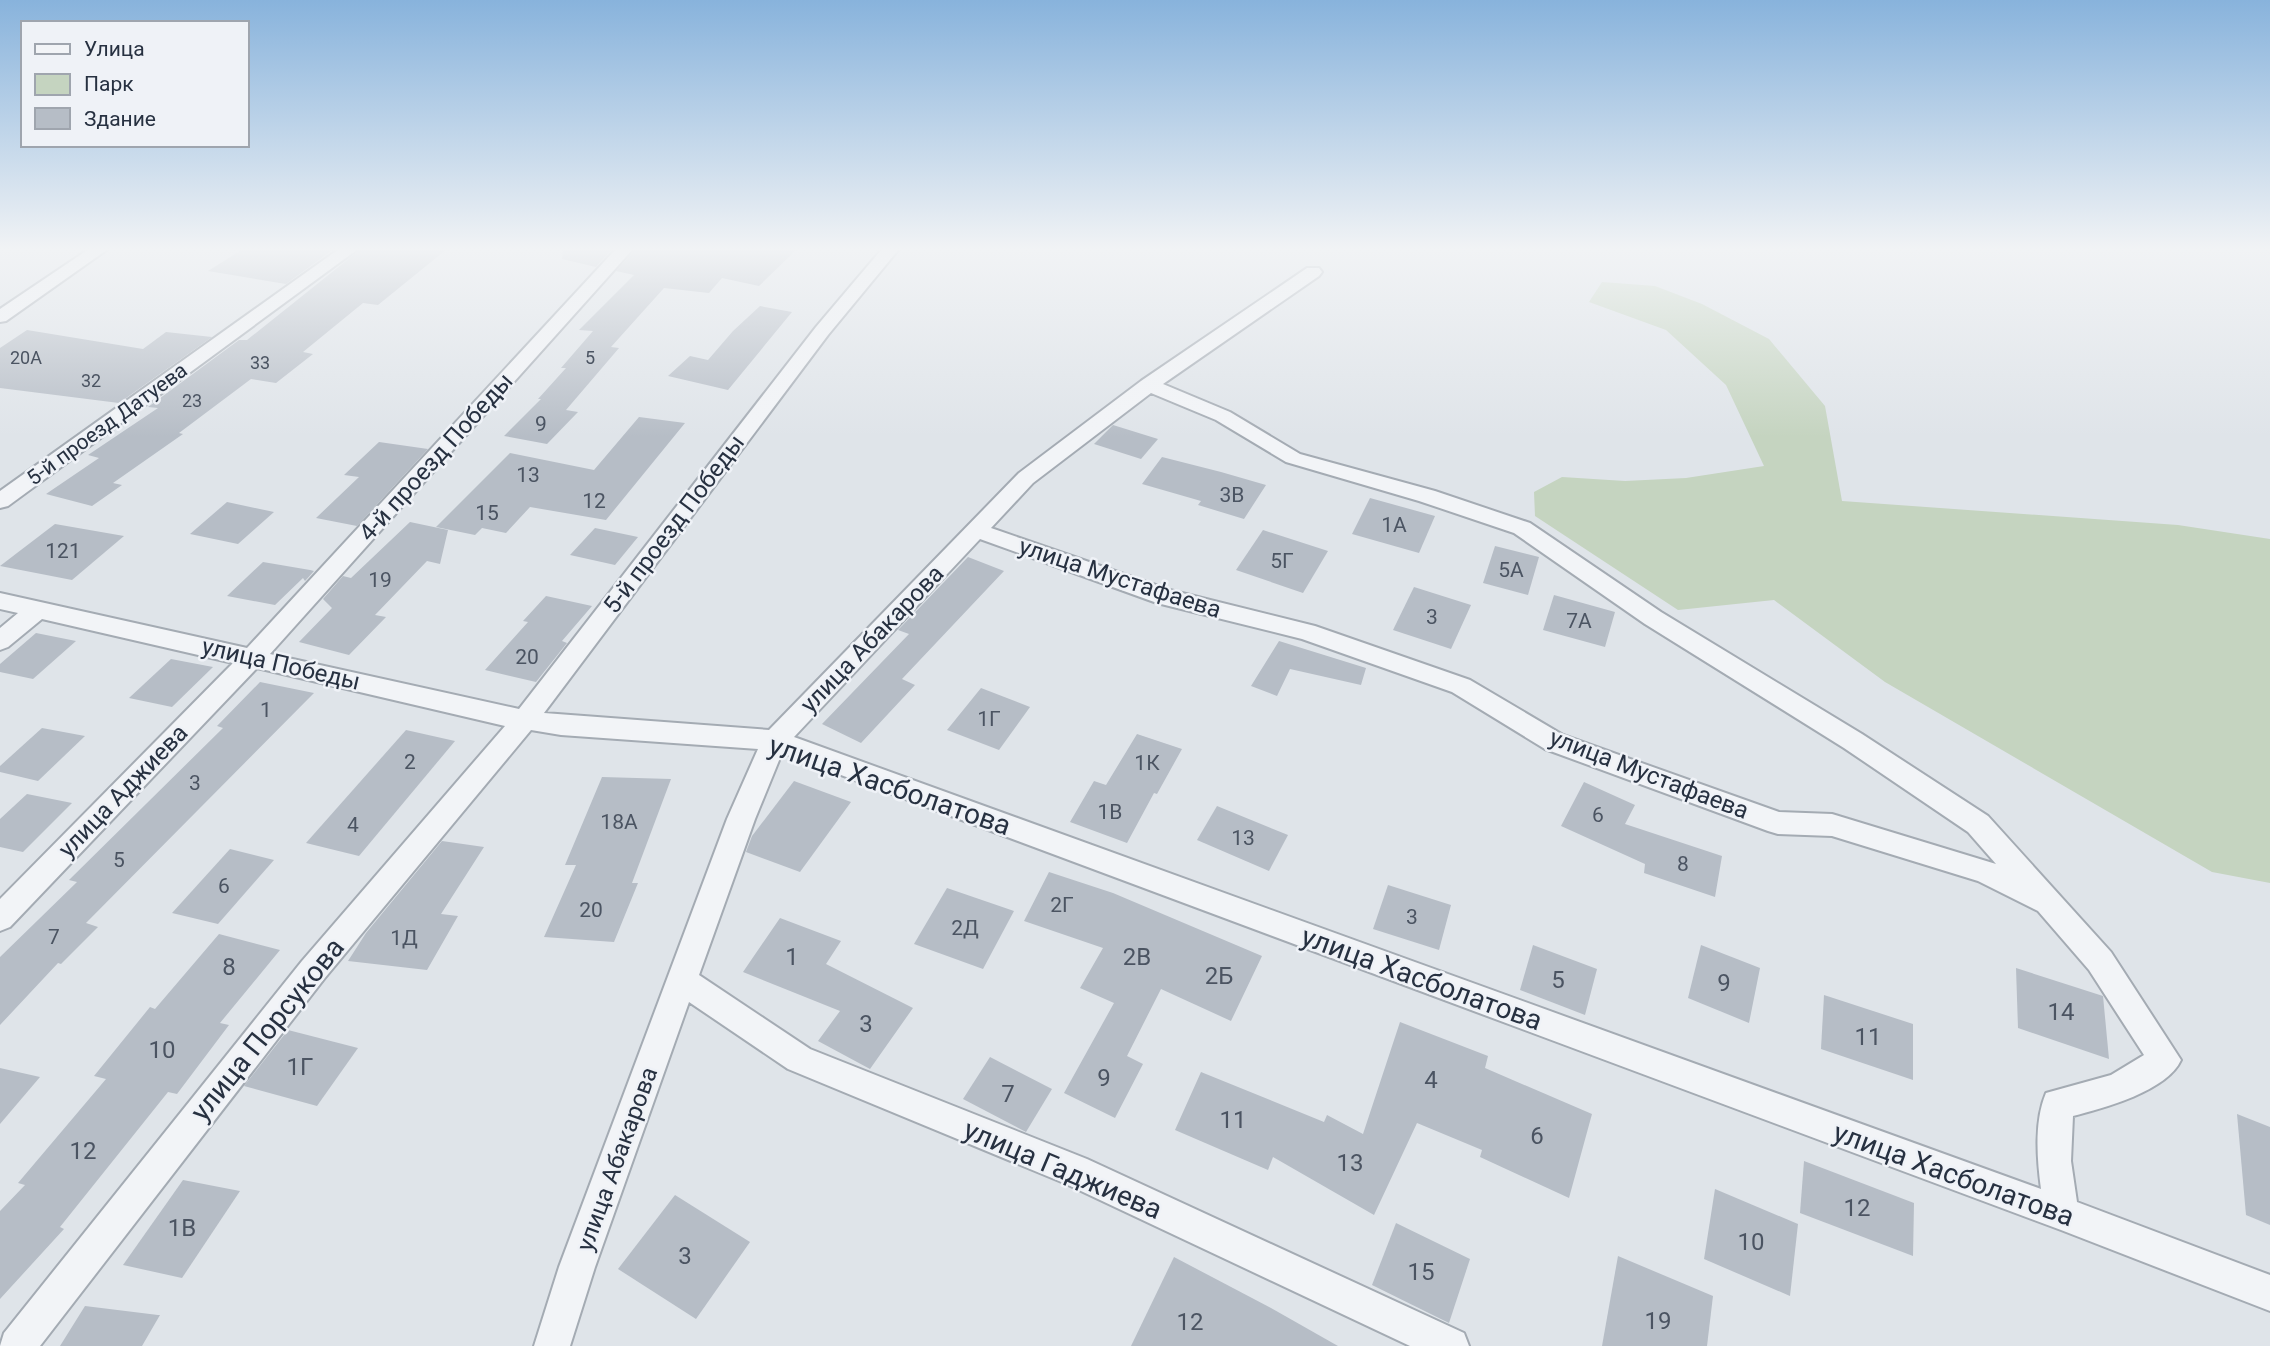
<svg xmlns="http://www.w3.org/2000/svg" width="2270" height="1346" viewBox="0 0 2270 1346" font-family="Roboto,sans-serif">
<rect width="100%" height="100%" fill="#dfe4e9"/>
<path fill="#c5d4c0" d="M 1602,282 L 1655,286 L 1702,304 L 1769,339 L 1825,406 L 1842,501 L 2178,525 L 2270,539 L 2270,883 L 2212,872 L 1885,682 L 1774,600 L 1678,610 L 1535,516 L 1534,492 L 1562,477 L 1625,481 L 1686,478 L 1764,466 L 1726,385 L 1666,330 L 1589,302 Z"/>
<g fill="#b6bdc6">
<path d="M 243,249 L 334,249 L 286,284 L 208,271 Z"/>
<path d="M 361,249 L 447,249 L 378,305 L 363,303 L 303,352 L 313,354 L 276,383 L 251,379 L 179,433 L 183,434 L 113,483 L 122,485 L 92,506 L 46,494 L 99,458 L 88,455 L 158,408 L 148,407 L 239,340 L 247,340 Z"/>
<path d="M 563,249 L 612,249 L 596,267 L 562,259 Z"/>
<path d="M 636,249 L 797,249 L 759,286 L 722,278 L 709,293 L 664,288 L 611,347 L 619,348 L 566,410 L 578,412 L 547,444 L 504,436 L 541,399 L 538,399 L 566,368 L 561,368 L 593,331 L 579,330 L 634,275 L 616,271 Z"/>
<path d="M 760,306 L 792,312 L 728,390 L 668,376 L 690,356 L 708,360 L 733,331 Z"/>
<path d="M 27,330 L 143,349 L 166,332 L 212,337 L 119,403 L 0,388 L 0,348 Z"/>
<path d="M 639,417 L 685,423 L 606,520 L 530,507 L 506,533 L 482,528 L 475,535 L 436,527 L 510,453 L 594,470 Z"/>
<path d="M 1113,425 L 1158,439 L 1141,459 L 1094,444 Z"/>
<path d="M 379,442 L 428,449 L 357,526 L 316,518 L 359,477 L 344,475 Z"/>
<path d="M 1162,457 L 1221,472 L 1266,485 L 1244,519 L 1198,505 L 1201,501 L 1142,484 Z"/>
<path d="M 1370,498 L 1435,516 L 1419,553 L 1352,534 Z"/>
<path d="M 227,502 L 274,512 L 238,544 L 190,534 Z"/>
<path d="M 410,522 L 448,530 L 440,564 L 427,561 L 375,615 L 386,617 L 349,655 L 299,642 L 332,608 L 323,599 L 343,576 L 351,578 Z"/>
<path d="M 55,524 L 124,536 L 72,580 L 0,566 Z"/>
<path d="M 595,528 L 638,537 L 615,565 L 570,555 Z"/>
<path d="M 1263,530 L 1328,551 L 1303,593 L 1236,570 Z"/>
<path d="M 1495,546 L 1539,557 L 1528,595 L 1483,583 Z"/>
<path d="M 968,557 L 1004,571 L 902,679 L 915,685 L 861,743 L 822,724 L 909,634 L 898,630 Z"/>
<path d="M 263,562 L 310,570 L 314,571 L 305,581 L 303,578 L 275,605 L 227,596 Z"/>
<path d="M 1414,587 L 1471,605 L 1451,649 L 1393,630 Z"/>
<path d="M 1554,595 L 1615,612 L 1605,647 L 1543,630 Z"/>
<path d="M 546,596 L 592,606 L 562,641 L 567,643 L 536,682 L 485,670 L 528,622 L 523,621 Z"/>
<path d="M 36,633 L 76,641 L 33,679 L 0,672 L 0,664 Z"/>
<path d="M 1279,641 L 1366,668 L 1361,685 L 1290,669 L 1277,696 L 1251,686 Z"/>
<path d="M 171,659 L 213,667 L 172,707 L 129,698 Z"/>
<path d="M 260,682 L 314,693 L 86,923 L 98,927 L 61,964 L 58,963 L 0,1025 L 0,957 L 77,882 L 69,880 L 223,728 L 217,726 Z"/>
<path d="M 981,688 L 1030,707 L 999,750 L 947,730 Z"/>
<path d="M 42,728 L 85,736 L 38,781 L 0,772 L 0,766 Z"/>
<path d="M 406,730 L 455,741 L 359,856 L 306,843 Z"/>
<path d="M 1137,734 L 1182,749 L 1157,794 L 1154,793 L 1127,843 L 1070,822 L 1094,781 L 1106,785 Z"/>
<path d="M 602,777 L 671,779 L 632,883 L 638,883 L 614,942 L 544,937 L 576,865 L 565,865 Z"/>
<path d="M 794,781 L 851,802 L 800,872 L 746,852 L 752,836 Z"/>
<path d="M 1584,782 L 1635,805 L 1625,824 L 1722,856 L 1715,897 L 1644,873 L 1645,864 L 1561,826 Z"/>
<path d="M 27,794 L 72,803 L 23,852 L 0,847 L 0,819 Z"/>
<path d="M 1217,806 L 1288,835 L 1269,871 L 1197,840 Z"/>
<path d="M 442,841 L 484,847 L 441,914 L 458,916 L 427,970 L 348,961 L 366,933 Z"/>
<path d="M 230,849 L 274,860 L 218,924 L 172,913 Z"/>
<path d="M 1049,872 L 1113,893 L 1262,956 L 1231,1021 L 1161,989 L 1127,1056 L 1143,1064 L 1115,1118 L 1064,1093 L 1114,1003 L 1080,988 L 1103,948 L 1024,921 Z"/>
<path d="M 1388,885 L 1451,905 L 1439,950 L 1373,929 Z"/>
<path d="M 947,888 L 1014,911 L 983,969 L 914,944 Z"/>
<path d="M 780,918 L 841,941 L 826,964 L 913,1008 L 870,1069 L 818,1041 L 840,1011 L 743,972 Z"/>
<path d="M 219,934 L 280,950 L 220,1023 L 229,1025 L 177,1094 L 168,1092 L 60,1227 L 64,1229 L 0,1299 L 0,1211 L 25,1185 L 18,1183 L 106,1079 L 94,1076 L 150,1007 L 155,1009 Z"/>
<path d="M 1533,945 L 1597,969 L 1585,1015 L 1520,990 Z"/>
<path d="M 1701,945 L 1760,968 L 1749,1023 L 1688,998 Z"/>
<path d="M 2016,968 L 2103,996 L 2109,1059 L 2018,1028 Z"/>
<path d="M 1824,995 L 1913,1024 L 1913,1080 L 1821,1049 Z"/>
<path d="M 1400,1022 L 1488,1056 L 1485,1068 L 1592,1114 L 1569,1198 L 1480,1157 L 1482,1150 L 1417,1123 L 1374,1215 L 1273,1157 L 1268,1170 L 1175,1130 L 1201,1072 L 1324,1122 L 1327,1115 L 1363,1134 Z"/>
<path d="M 288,1030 L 358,1048 L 317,1106 L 244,1086 Z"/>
<path d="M 990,1057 L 1052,1089 L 1026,1132 L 963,1099 Z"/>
<path d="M 0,1068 L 40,1077 L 0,1124 Z"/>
<path d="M 2237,1114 L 2270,1127 L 2270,1225 L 2246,1215 Z"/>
<path d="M 1804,1161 L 1914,1203 L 1913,1256 L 1800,1213 Z"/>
<path d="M 183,1180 L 240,1191 L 182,1278 L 123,1265 Z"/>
<path d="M 1715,1189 L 1798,1224 L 1790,1296 L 1704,1259 Z"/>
<path d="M 675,1195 L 750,1242 L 696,1319 L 618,1269 Z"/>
<path d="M 1396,1223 L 1470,1259 L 1449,1323 L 1372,1285 Z"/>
<path d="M 1618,1256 L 1713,1296 L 1707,1346 L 1602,1346 Z"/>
<path d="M 1174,1257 L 1271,1308 L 1338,1346 L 1131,1346 Z"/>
<path d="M 85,1306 L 158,1315 L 160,1315 L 142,1346 L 60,1346 Z"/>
</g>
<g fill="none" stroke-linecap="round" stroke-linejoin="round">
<defs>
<g id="street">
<path d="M 89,249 L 108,249 L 6,321 L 0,322 L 0,309 Z"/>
<path d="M 339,249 L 358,249 L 8,506 L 0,508 L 0,491 Z"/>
<path d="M 616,249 L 633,249 L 270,654 L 519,709 L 816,327 L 882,249 L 899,249 L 828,335 L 544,713 L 769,730 L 1019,473 L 1141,381 L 1307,268 L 1319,268 L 1322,272 L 1319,276 L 1163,384 L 1230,412 L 1300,454 L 1435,491 L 1530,523 L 1661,612 L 1862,734 L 1988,816 L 2111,952 L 2181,1060 C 2167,1091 2104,1108 2073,1116 L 2071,1161 L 2077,1202 L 2270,1275 L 2270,1311 L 2061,1230 L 782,753 L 755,819 L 699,975 L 810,1049 L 1087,1159 L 1464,1333 L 1469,1346 L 1410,1346 L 1064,1183 L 788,1069 L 689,1002 L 595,1267 L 570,1346 L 534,1346 L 559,1267 L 727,819 L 758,749 L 561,735 L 531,730 L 324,979 L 40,1346 L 0,1346 L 4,1333 L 302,961 L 505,726 L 257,668 L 10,927 L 0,931 L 0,899 L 233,663 L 42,619 L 8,647 L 0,650 L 0,628 L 18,613 L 0,609 L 0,593 L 247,648 ZM 1151,393 L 1216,420 L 1286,462 L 1419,501 L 1514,533 L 1645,624 L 1844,748 L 1968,832 L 1996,864 L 1832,814 L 1779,812 L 1563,735 L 1470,680 L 1315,626 L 1170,590 L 991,528 L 1033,483 ZM 980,539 L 1157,603 L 1302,639 L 1452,692 L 1545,749 L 1768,831 L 1778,834 L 1832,836 L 1978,881 L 2038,911 L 2089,970 L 2144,1055 L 2111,1075 L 2046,1093 C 2034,1121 2037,1159 2041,1189 L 794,737 Z"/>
</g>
</defs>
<use href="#street" stroke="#a4abb3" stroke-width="4"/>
<use href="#street" fill="#f2f4f7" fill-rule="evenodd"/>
</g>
<linearGradient id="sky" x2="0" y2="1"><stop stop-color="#88b3dc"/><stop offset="0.57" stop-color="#f1f3f5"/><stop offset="1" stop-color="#f1f3f5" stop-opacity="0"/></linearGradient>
<rect width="2270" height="437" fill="url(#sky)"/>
<g text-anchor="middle" stroke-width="5" stroke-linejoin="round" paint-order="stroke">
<g font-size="18" fill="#4b5462">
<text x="26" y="364">20А</text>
<text x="590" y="364">5</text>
<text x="260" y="369">33</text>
<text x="91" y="387">32</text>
<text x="192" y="407">23</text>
</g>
<g font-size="21" fill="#273141" stroke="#eff2f7">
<text transform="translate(107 424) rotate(-36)" y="7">5-й проезд Датуева</text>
</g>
<g font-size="21" fill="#4b5462">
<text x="541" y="431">9</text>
<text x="528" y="482">13</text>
<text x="1232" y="502">3В</text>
<text x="594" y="508">12</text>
<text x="487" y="520">15</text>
<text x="1394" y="532">1А</text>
<text x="63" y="558">121</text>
<text x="1282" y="568">5Г</text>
<text x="1511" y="577">5А</text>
<text x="380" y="587">19</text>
<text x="1432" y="624">3</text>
<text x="1579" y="628">7А</text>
<text x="527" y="664">20</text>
<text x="266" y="717">1</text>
<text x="989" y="726">1Г</text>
<text x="410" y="769">2</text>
<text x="1147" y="770">1К</text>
<text x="195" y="790">3</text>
<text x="1110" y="819">1В</text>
<text x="1598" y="822">6</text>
<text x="619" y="829">18А</text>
<text x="353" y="832">4</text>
<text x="1243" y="845">13</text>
<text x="119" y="867">5</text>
<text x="1683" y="871">8</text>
<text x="224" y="893">6</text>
<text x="1062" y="912">2Г</text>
<text x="591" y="917">20</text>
<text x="1412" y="924">3</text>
<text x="965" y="935">2Д</text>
<text x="54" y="944">7</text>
<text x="404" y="945">1Д</text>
</g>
<g font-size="24" fill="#273141" stroke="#eff2f7">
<text transform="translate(436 457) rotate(-48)" y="8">4-й проезд Победы</text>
<text transform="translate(674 524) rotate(-53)" y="8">5-й проезд Победы</text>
<text transform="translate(1120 578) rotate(18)" y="8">улица Мустафаева</text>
<text transform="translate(872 639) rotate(-46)" y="8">улица Абакарова</text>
<text transform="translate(281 664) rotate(13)" y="8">улица Победы</text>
<text transform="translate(1649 774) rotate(21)" y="8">улица Мустафаева</text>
<text transform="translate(123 791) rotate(-46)" y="8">улица Аджиева</text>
<text transform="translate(617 1159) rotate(-70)" y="8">улица Абакарова</text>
</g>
<g font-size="24" fill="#4b5462">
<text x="792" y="965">1</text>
<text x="1137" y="965">2В</text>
<text x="229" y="975">8</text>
<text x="1219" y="984">2Б</text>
<text x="1558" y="988">5</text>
<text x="1724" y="991">9</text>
<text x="2061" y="1020">14</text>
<text x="866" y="1032">3</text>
<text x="1868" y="1045">11</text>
<text x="162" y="1058">10</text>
<text x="300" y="1075">1Г</text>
<text x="1104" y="1086">9</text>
<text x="1431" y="1088">4</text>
<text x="1008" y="1102">7</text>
<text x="1233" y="1128">11</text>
<text x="1537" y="1144">6</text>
<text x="83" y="1159">12</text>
<text x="1350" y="1171">13</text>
<text x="1857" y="1216">12</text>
<text x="182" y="1236">1В</text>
<text x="1751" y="1250">10</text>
<text x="685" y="1264">3</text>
<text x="1421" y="1280">15</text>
<text x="1658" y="1329">19</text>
<text x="1190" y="1330">12</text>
</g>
<g font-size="28" fill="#273141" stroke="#eff2f7">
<text transform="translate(890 785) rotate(19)" y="10">улица Хасболатова</text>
<text transform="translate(1422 978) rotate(20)" y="10">улица Хасболатова</text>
<text transform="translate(267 1029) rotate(-51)" y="10">улица Порсукова</text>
<text transform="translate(1063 1169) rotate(23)" y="10">улица Гаджиева</text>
<text transform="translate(1954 1174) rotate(20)" y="10">улица Хасболатова</text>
</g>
</g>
<rect x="21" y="21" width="228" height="126" fill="#eff2f7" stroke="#9fa5ae" stroke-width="2"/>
<rect x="35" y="44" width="35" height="10" fill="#f2f4f7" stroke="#9fa5ae" stroke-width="2"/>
<text x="84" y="56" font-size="21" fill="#273141">Улица</text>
<rect x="35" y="74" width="35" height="21" fill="#c5d4c0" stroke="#9fa5ae" stroke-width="2"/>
<text x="84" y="91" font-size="21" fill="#273141">Парк</text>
<rect x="35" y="108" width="35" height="21" fill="#b6bdc6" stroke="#9fa5ae" stroke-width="2"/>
<text x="84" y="126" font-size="21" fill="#273141">Здание</text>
</svg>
